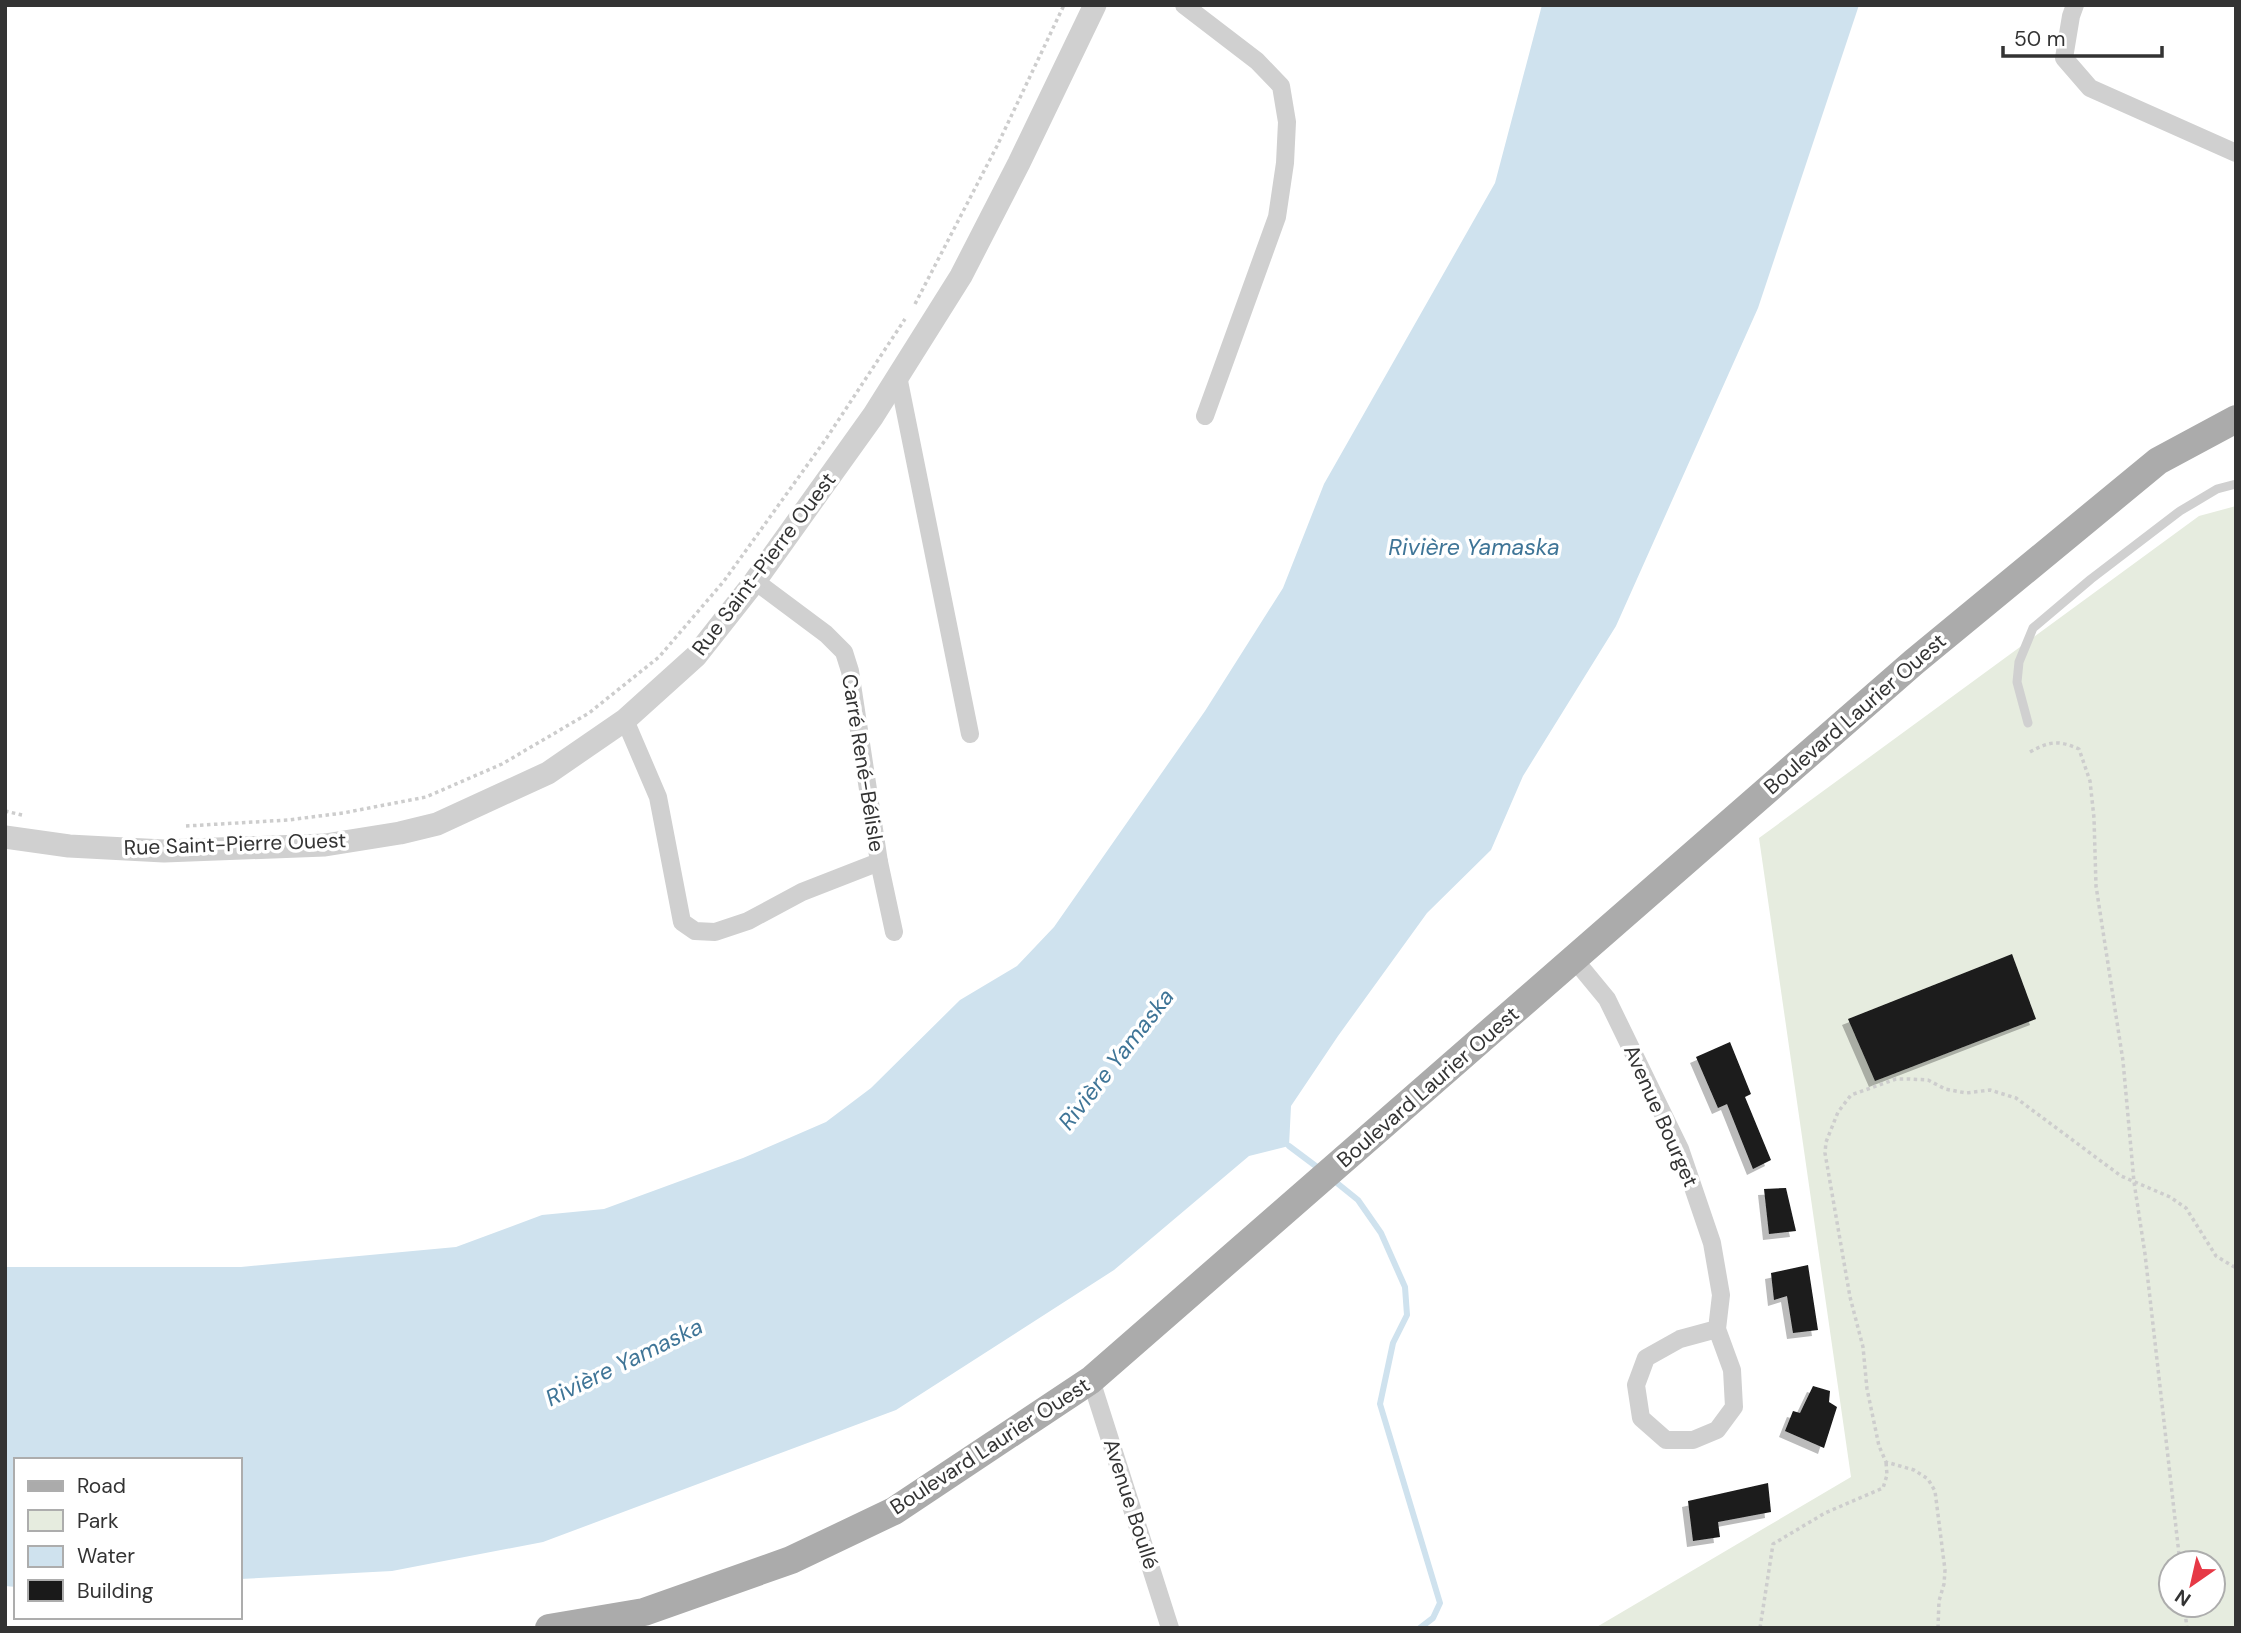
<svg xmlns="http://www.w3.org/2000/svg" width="2241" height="1633" viewBox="0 0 2241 1633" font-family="'DM Sans',sans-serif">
<defs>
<filter id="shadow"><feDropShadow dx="-6" dy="6" stdDeviation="0" flood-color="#0004"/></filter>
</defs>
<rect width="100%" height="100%" fill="#fff"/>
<path fill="#e6ecdf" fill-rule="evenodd" d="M 2236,506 L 2236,1628 L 1595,1628 L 1851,1477 L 1759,838 L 2199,516 ZM 2171,1563 L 2213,1563 L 2213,1605 L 2171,1605 Z"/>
<path fill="#cfe2ee" d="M 1542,5 L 1859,5 L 1758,308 L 1616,626 L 1523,776 L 1491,850 L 1427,913 L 1338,1036 L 1291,1106 L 1289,1146 L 1249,1156 L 1114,1270 L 896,1410 L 543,1542 L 392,1571 L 240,1579 L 240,1460 L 16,1460 L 16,1587 L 5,1586 L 5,1267 L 241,1267 L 456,1247 L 542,1215 L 604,1209 L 743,1158 L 826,1122 L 871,1088 L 960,1000 L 1017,966 L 1054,927 L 1205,711 L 1283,588 L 1324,484 L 1495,183 Z"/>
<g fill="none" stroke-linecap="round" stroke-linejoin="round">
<g stroke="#cfe2ee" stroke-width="6">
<path d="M 1289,1146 L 1321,1170"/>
<path d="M 1332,1179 L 1358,1200 L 1381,1233 L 1405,1287 L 1407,1315 L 1393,1343 L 1380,1404 L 1440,1603 L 1433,1618 L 1420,1628"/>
</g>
</g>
<g fill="#1a1a1a" filter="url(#shadow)">
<path d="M 2012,954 L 2036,1019 L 1875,1081 L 1848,1019 Z"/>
<path d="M 1730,1042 L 1751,1094 L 1745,1097 L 1771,1160 L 1753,1169 L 1727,1104 L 1718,1108 L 1696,1057 Z"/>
<path d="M 1786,1188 L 1796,1231 L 1769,1234 L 1764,1189 Z"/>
<path d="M 1808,1265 L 1818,1330 L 1793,1333 L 1787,1296 L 1774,1300 L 1771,1273 Z"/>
<path d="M 1813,1386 L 1830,1391 L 1829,1402 L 1837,1407 L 1824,1448 L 1785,1431 L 1793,1411 L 1800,1413 Z"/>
<path d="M 1768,1483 L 1771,1512 L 1718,1522 L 1720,1537 L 1693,1541 L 1688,1501 Z"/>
</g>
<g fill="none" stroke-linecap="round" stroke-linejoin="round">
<g stroke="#cdcdcd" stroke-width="3.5" stroke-dasharray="3.5 3.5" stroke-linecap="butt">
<path d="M 915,304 L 997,146 L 1064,5"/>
<path d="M 2030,752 C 2050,741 2058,740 2079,749 L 2090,781 L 2094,818 L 2096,886 L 2123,1061 L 2134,1182 L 2145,1254 L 2180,1563"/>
<path d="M 5,811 L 22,815"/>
<path d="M 186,826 L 288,820 L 343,813 L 426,797 L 502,764 L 589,713 L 659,657 L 724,581 L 826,439 L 905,319"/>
<path d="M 2184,1605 L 2187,1628"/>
<path d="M 1760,1628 L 1773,1544 L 1825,1513 L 1883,1488 L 1887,1475 L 1886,1462"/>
<path d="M 1938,1628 L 1939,1601 L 1944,1584 L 1945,1570 L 1935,1491 L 1928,1479 L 1914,1470 L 1886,1462 L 1879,1446 L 1867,1389 L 1863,1347 L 1850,1297 L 1825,1153 L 1826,1142 L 1838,1112 L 1851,1095 L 1896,1079 L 1910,1079 L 1928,1080 L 1945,1089 L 1966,1093 L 1990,1090 L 2016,1098 L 2121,1176 L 2170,1197 L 2186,1208 L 2216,1256 L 2236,1268"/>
</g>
<path stroke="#d0d0d0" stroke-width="9" d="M 2028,723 L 2017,682 L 2019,662 L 2033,628 L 2091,579 L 2180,511 L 2217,489 L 2236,484"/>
<g stroke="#d0d0d0" stroke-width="18">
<path d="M 1184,5 L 1257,61 L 1281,86 L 1287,122 L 1285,163 L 1277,217 L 1205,416"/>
<path d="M 2075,5 L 2071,16 L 2064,58 L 2090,88 L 2236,153"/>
<path d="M 898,376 L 970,734"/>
<path d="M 755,581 L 826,634 L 844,652 L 850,671 L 879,862 L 894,932"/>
<path d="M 625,720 L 658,797 L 682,922 L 695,931 L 715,932 L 748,921 L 802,892 L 879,862"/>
<path d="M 1574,959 L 1607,999 L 1680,1149 L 1712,1243 L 1721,1295 L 1717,1329 L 1732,1370 L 1734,1407 L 1717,1430 L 1693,1440 L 1666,1440 L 1641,1418 L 1636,1385 L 1646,1358 L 1680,1339 L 1717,1329"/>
<path d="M 1091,1380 L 1170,1628"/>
</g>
<path stroke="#d0d0d0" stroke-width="23" d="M 5,837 L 69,846 L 164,851 L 325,845 L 400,833 L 437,824 L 548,773 L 625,720 L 696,656 L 755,581 L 873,416 L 961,276 L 1019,163 L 1095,5"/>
<path stroke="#ababab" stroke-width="28" d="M 549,1628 L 644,1612 L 791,1560 L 894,1511 L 1091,1380 L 1914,662 L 2158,461 L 2236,419"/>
</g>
<g text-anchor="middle" stroke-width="7" stroke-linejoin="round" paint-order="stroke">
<g font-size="21" fill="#333" stroke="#fff">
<text transform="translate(764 564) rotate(-53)" y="7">Rue Saint-Pierre Ouest</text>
<text transform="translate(1855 714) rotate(-41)" y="7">Boulevard Laurier Ouest</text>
<text transform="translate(863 763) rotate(81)" y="7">Carré René-Bélisle</text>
<text transform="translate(235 844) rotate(-2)" y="7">Rue Saint-Pierre Ouest</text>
<text transform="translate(1428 1087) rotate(-41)" y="7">Boulevard Laurier Ouest</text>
<text transform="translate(1661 1116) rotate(66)" y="7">Avenue Bourget</text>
<text transform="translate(990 1446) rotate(-33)" y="7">Boulevard Laurier Ouest</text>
<text transform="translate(1131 1504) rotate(72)" y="7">Avenue Boullé</text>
</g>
<g font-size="23" font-style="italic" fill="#3f7597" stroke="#fff">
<text x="1474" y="555">Rivière Yamaska</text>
<text transform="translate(1116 1059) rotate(-52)" y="8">Rivière Yamaska</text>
<text transform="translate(624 1362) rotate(-26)" y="8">Rivière Yamaska</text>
</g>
</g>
<rect width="2241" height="1633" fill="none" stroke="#333333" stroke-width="14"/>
<rect x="14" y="1458" width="228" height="161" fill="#ffffff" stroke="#adadad" stroke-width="2"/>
<rect x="28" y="1481" width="35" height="10" fill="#ababab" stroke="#adadad" stroke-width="2"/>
<text x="77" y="1493" font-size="21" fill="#333333">Road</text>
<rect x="28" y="1510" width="35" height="21" fill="#e6ecdf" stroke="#adadad" stroke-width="2"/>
<text x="77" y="1528" font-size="21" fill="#333333">Park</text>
<rect x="28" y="1546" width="35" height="21" fill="#cfe2ee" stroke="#adadad" stroke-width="2"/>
<text x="77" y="1563" font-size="21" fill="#333333">Water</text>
<rect x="28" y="1580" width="35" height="21" fill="#1a1a1a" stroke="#adadad" stroke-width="2"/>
<text x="77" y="1598" font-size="21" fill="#333333">Building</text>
<g transform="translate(2192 1584) rotate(214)"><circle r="33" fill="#ffffff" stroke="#adadad" stroke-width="2"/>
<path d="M0-5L12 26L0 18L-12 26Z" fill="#e63946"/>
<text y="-10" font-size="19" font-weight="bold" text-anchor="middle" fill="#333333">N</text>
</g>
<path d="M2003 46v10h159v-10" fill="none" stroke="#333333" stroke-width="3.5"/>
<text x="2014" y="46" font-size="21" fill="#333333" stroke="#ffffff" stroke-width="5" paint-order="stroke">50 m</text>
</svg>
